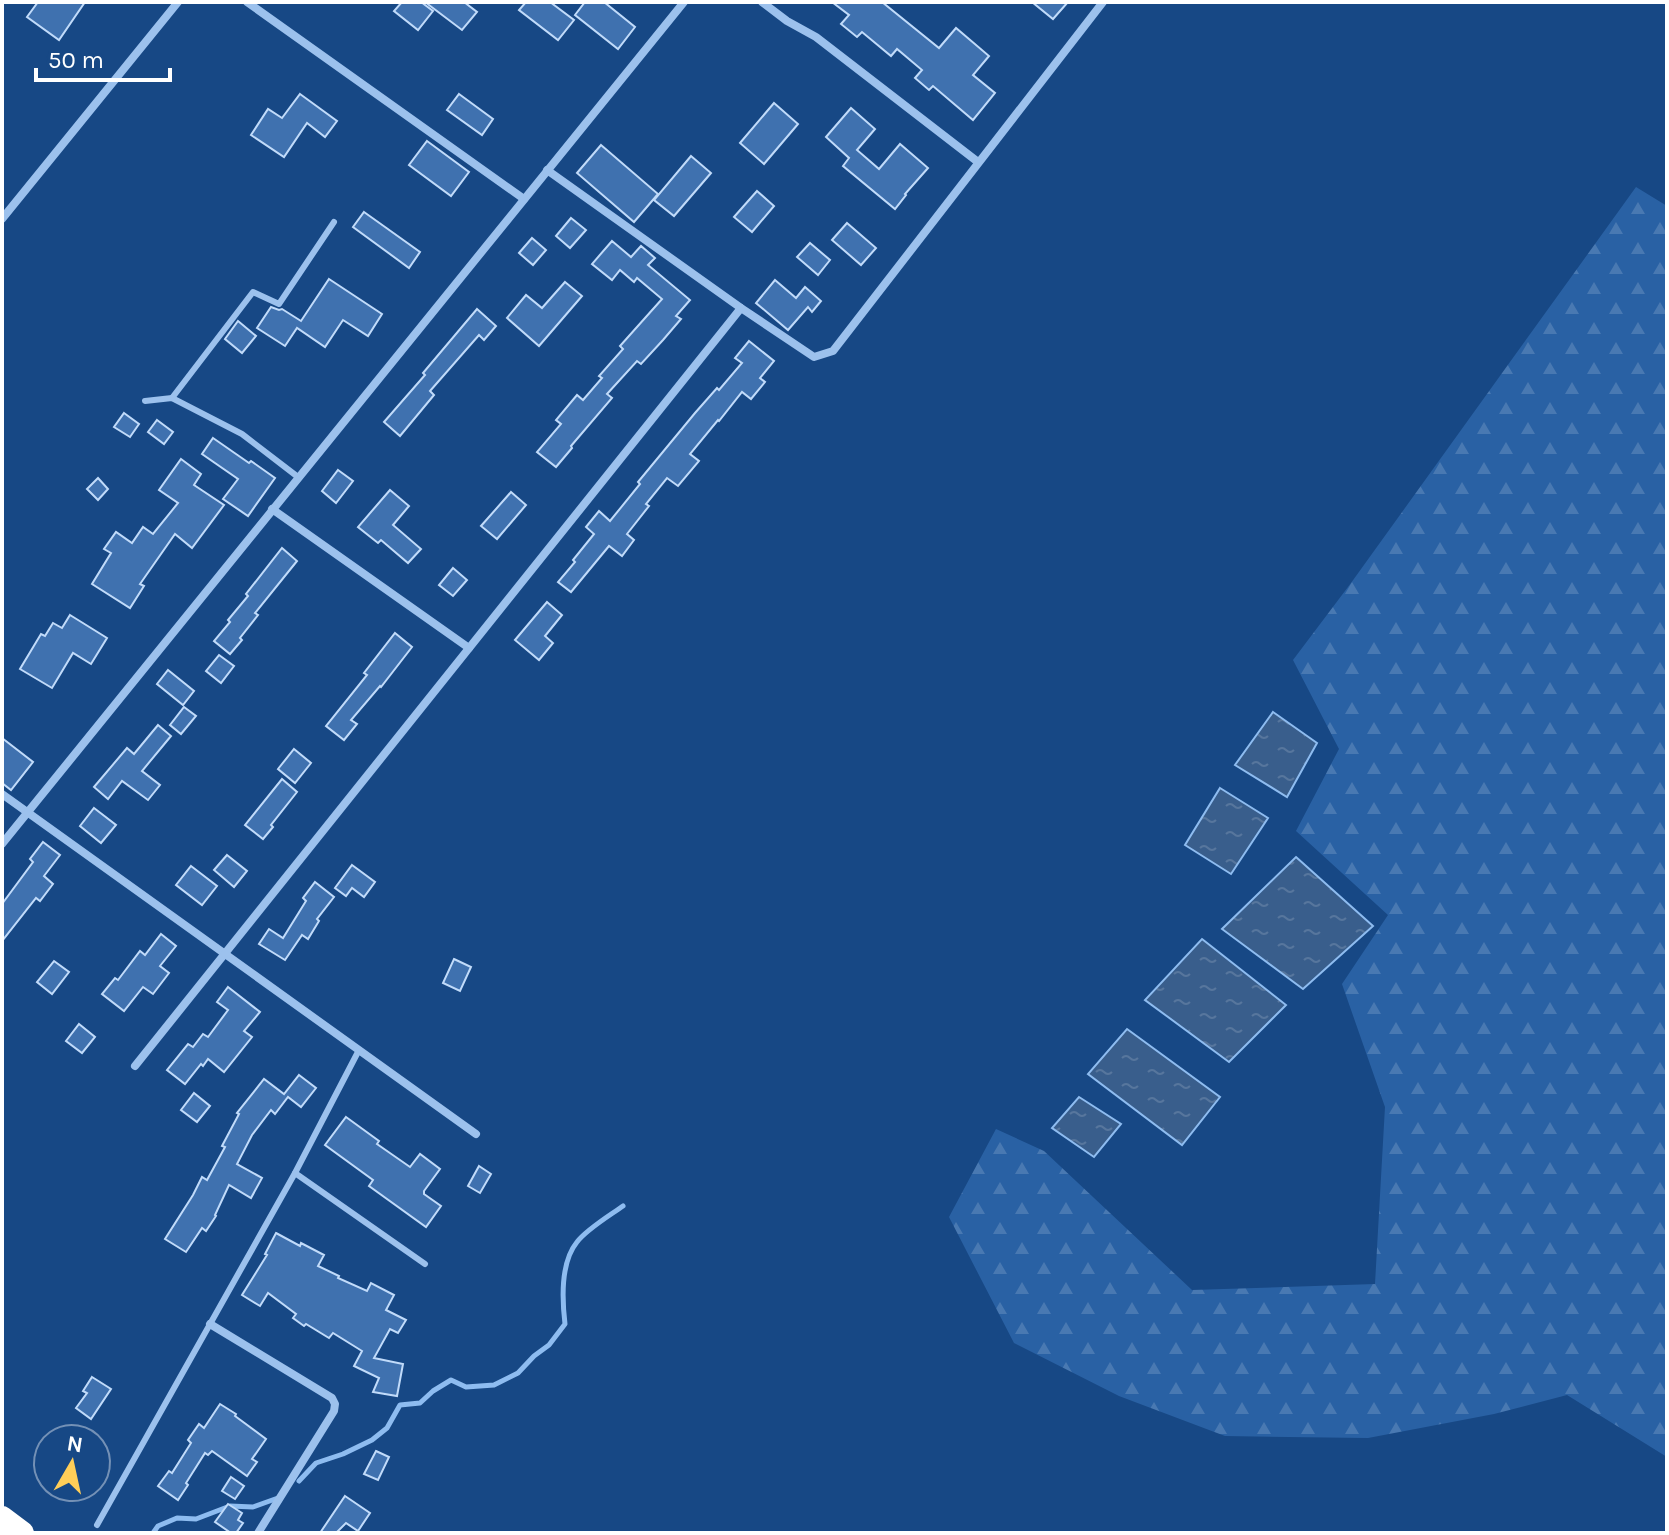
<svg xmlns="http://www.w3.org/2000/svg" width="1669" height="1535" viewBox="0 0 1669 1535" font-family="Karla,sans-serif">
<defs>
<pattern id="forest-firs" width="22" height="20" patternUnits="userSpaceOnUse" patternTransform="scale(2)"><rect width="22" height="20" fill="#2961a4"/><path d="M5 1l3.5 6h-7zM16 11l3.5 6h-7z" fill="#4979b2"/></pattern>
<pattern id="water-ripples" width="26" height="14" patternUnits="userSpaceOnUse" patternTransform="scale(2)"><rect width="26" height="14" fill="#395e8c"/><path d="M2 4q2-2 4 0t4 0M15 11q2-2 4 0t4 0" fill="none" stroke="#57769d"/></pattern>
</defs>
<rect width="100%" height="100%" fill="#174885"/>
<path fill="url(#forest-firs)" d="M 1636,187 L 1667,206 L 1667,1457 L 1567,1395 L 1494,1414 L 1368,1438 L 1225,1436 L 1119,1396 L 1014,1343 L 949,1217 L 996,1129 L 1044,1151 L 1192,1290 L 1375,1284 L 1385,1107 L 1342,984 L 1388,915 L 1296,831 L 1339,749 L 1293,660 L 1351,583 Z"/>
<g fill="url(#water-ripples)" stroke="#8ebcf0" stroke-width="2">
<path d="M 1273,712 L 1317,743 L 1287,797 L 1235,765 Z"/>
<path d="M 1220,788 L 1268,818 L 1231,874 L 1185,845 Z"/>
<path d="M 1296,857 L 1373,926 L 1303,989 L 1222,929 Z"/>
<path d="M 1202,939 L 1286,1005 L 1229,1062 L 1145,1000 Z"/>
<path d="M 1127,1029 L 1220,1097 L 1182,1145 L 1088,1074 Z"/>
<path d="M 1079,1097 L 1121,1124 L 1094,1157 L 1052,1128 Z"/>
</g>
<g fill="none" stroke-linecap="round" stroke-linejoin="round">
<g stroke="#8ebcf0" stroke-width="5">
<path d="M 299,1481 L 316,1463 L 343,1454 L 372,1440 L 387,1428 L 400,1405 L 420,1403 L 433,1391 L 451,1380 L 466,1387 L 494,1385 L 518,1373 L 534,1356 L 549,1345 L 565,1324 C 562,1299 560,1263 577,1242 C 587,1229 609,1216 623,1206"/>
<path d="M 153,1533 L 158,1526 L 177,1518 L 196,1519 L 230,1506 L 253,1507 L 278,1498"/>
</g>
</g>
<g fill="#3f71af" stroke="#c1dbfa" stroke-width="2">
<path d="M 38,2 L 85,2 L 59,40 L 27,17 Z"/>
<path d="M 402,2 L 421,2 L 433,11 L 418,30 L 394,11 Z"/>
<path d="M 425,2 L 464,2 L 477,12 L 462,30 Z"/>
<path d="M 526,2 L 550,2 L 574,20 L 558,40 L 519,10 Z"/>
<path d="M 585,2 L 604,2 L 635,27 L 618,49 L 575,15 Z"/>
<path d="M 832,2 L 882,2 L 939,48 L 956,28 L 989,56 L 973,75 L 995,93 L 973,120 L 933,86 L 929,90 L 915,78 L 922,70 L 897,49 L 891,56 L 862,32 L 857,37 L 841,24 L 849,15 Z"/>
<path d="M 1032,2 L 1068,2 L 1053,19 Z"/>
<path d="M 300,94 L 337,121 L 325,137 L 307,123 L 284,157 L 251,135 L 268,109 L 282,118 Z"/>
<path d="M 459,94 L 493,119 L 482,135 L 447,110 Z"/>
<path d="M 774,103 L 798,124 L 764,164 L 740,143 Z"/>
<path d="M 851,108 L 875,129 L 857,150 L 879,169 L 900,144 L 928,168 L 905,194 L 906,195 L 895,209 L 843,166 L 849,158 L 826,137 Z"/>
<path d="M 427,141 L 469,172 L 451,196 L 409,165 Z"/>
<path d="M 601,145 L 658,194 L 634,222 L 577,173 Z"/>
<path d="M 691,156 L 711,173 L 674,216 L 654,200 Z"/>
<path d="M 757,191 L 774,206 L 752,232 L 734,217 Z"/>
<path d="M 364,212 L 420,252 L 409,268 L 353,227 Z"/>
<path d="M 571,218 L 586,230 L 570,248 L 556,236 Z"/>
<path d="M 847,223 L 876,248 L 861,265 L 832,240 Z"/>
<path d="M 532,238 L 546,250 L 533,265 L 519,253 Z"/>
<path d="M 612,241 L 631,257 L 641,246 L 655,258 L 648,265 L 690,300 L 676,316 L 681,319 L 663,340 L 641,364 L 637,361 L 607,394 L 612,398 L 571,446 L 572,448 L 556,467 L 537,452 L 561,424 L 556,420 L 577,395 L 583,400 L 602,378 L 599,376 L 623,349 L 620,346 L 662,299 L 637,278 L 634,282 L 620,270 L 612,280 L 592,264 Z"/>
<path d="M 810,243 L 830,260 L 818,275 L 797,257 Z"/>
<path d="M 329,279 L 382,314 L 368,336 L 343,320 L 325,347 L 297,328 L 285,346 L 257,328 L 271,307 L 279,310 L 282,309 L 301,321 Z"/>
<path d="M 775,280 L 796,298 L 805,287 L 821,301 L 812,312 L 808,307 L 788,330 L 756,303 Z"/>
<path d="M 565,282 L 582,296 L 539,346 L 507,318 L 526,295 L 542,308 Z"/>
<path d="M 477,309 L 496,326 L 484,340 L 479,335 L 430,391 L 434,395 L 400,436 L 384,422 L 425,375 L 423,373 Z"/>
<path d="M 238,321 L 256,336 L 242,353 L 225,339 Z"/>
<path d="M 749,341 L 774,361 L 760,378 L 765,382 L 751,399 L 742,392 L 719,421 L 718,420 L 690,454 L 699,461 L 678,486 L 667,478 L 646,504 L 649,506 L 627,534 L 634,540 L 622,556 L 609,546 L 571,592 L 558,582 L 575,562 L 573,560 L 594,534 L 586,527 L 599,511 L 610,521 L 640,484 L 638,482 L 695,413 L 717,388 L 719,390 L 742,363 L 735,358 Z"/>
<path d="M 124,413 L 139,424 L 130,437 L 114,427 Z"/>
<path d="M 157,420 L 173,432 L 164,444 L 148,432 Z"/>
<path d="M 213,438 L 249,463 L 251,461 L 275,478 L 248,516 L 223,499 L 238,479 L 202,454 Z"/>
<path d="M 181,459 L 201,474 L 194,485 L 224,505 L 192,548 L 175,534 L 140,584 L 144,586 L 130,608 L 92,584 L 111,553 L 104,549 L 116,532 L 132,543 L 143,527 L 153,534 L 178,503 L 159,490 Z"/>
<path d="M 338,470 L 353,481 L 336,503 L 322,491 Z"/>
<path d="M 98,478 L 108,489 L 98,500 L 87,489 Z"/>
<path d="M 390,490 L 409,506 L 393,525 L 421,549 L 408,563 L 381,540 L 378,543 L 358,527 Z"/>
<path d="M 511,492 L 526,505 L 497,539 L 481,526 Z"/>
<path d="M 282,548 L 297,561 L 255,613 L 258,615 L 240,638 L 242,640 L 230,654 L 214,641 L 230,622 L 228,620 L 248,596 L 246,594 Z"/>
<path d="M 453,568 L 467,580 L 453,596 L 439,585 Z"/>
<path d="M 547,602 L 562,615 L 545,636 L 553,643 L 539,660 L 515,640 Z"/>
<path d="M 70,615 L 107,638 L 91,664 L 73,653 L 52,688 L 20,669 L 41,634 L 45,636 L 53,623 L 62,628 Z"/>
<path d="M 395,633 L 412,647 L 381,687 L 380,686 L 351,720 L 357,724 L 344,740 L 326,726 L 367,675 L 364,673 Z"/>
<path d="M 219,655 L 234,666 L 221,683 L 206,671 Z"/>
<path d="M 168,670 L 194,691 L 183,705 L 157,684 Z"/>
<path d="M 184,707 L 196,716 L 181,734 L 170,725 Z"/>
<path d="M 158,725 L 171,736 L 142,771 L 160,785 L 148,800 L 122,781 L 108,799 L 94,787 L 127,748 L 134,754 Z"/>
<path d="M 2,738 L 33,762 L 11,790 L 2,783 Z"/>
<path d="M 294,749 L 311,763 L 295,783 L 278,769 Z"/>
<path d="M 282,779 L 297,792 L 271,825 L 273,827 L 263,839 L 245,825 Z"/>
<path d="M 94,808 L 116,825 L 101,843 L 80,826 Z"/>
<path d="M 43,842 L 60,855 L 44,876 L 53,884 L 40,901 L 36,898 L 2,941 L 2,904 L 33,862 L 30,859 Z"/>
<path d="M 227,855 L 247,871 L 234,887 L 214,870 Z"/>
<path d="M 352,865 L 375,882 L 364,897 L 352,888 L 346,896 L 335,888 Z"/>
<path d="M 191,866 L 217,886 L 202,905 L 176,885 Z"/>
<path d="M 315,882 L 334,897 L 317,919 L 319,921 L 308,939 L 302,935 L 285,960 L 259,944 L 269,929 L 283,938 L 306,901 L 303,898 Z"/>
<path d="M 161,934 L 176,946 L 160,966 L 169,973 L 153,994 L 143,987 L 124,1011 L 102,994 L 115,978 L 118,980 L 140,951 L 145,955 Z"/>
<path d="M 454,959 L 471,967 L 460,991 L 443,983 Z"/>
<path d="M 54,961 L 69,972 L 52,994 L 37,982 Z"/>
<path d="M 228,987 L 260,1012 L 244,1031 L 252,1037 L 224,1072 L 208,1059 L 203,1066 L 201,1064 L 185,1084 L 167,1070 L 188,1044 L 193,1047 L 203,1034 L 208,1037 L 228,1010 L 217,1002 Z"/>
<path d="M 79,1024 L 95,1037 L 82,1053 L 66,1041 Z"/>
<path d="M 299,1075 L 316,1088 L 301,1107 L 288,1097 L 275,1114 L 271,1110 L 252,1135 L 237,1164 L 262,1178 L 251,1198 L 229,1185 L 215,1215 L 216,1216 L 206,1231 L 202,1228 L 186,1252 L 165,1239 L 193,1195 L 202,1177 L 207,1180 L 225,1147 L 222,1146 L 239,1114 L 237,1113 L 264,1079 L 284,1094 Z"/>
<path d="M 194,1093 L 210,1106 L 197,1122 L 181,1110 Z"/>
<path d="M 346,1117 L 379,1141 L 377,1144 L 410,1167 L 420,1154 L 440,1169 L 424,1191 L 424,1194 L 441,1206 L 426,1227 L 369,1186 L 373,1180 L 325,1145 Z"/>
<path d="M 479,1166 L 491,1174 L 480,1193 L 468,1186 Z"/>
<path d="M 276,1233 L 300,1246 L 301,1243 L 324,1255 L 318,1266 L 339,1276 L 338,1278 L 367,1291 L 371,1283 L 394,1295 L 386,1310 L 406,1320 L 398,1333 L 390,1329 L 374,1358 L 403,1364 L 397,1396 L 373,1392 L 379,1378 L 354,1366 L 362,1351 L 333,1333 L 329,1338 L 306,1324 L 304,1326 L 293,1318 L 296,1314 L 268,1293 L 260,1306 L 242,1295 L 267,1255 L 265,1254 Z"/>
<path d="M 92,1377 L 111,1389 L 91,1419 L 76,1408 L 87,1393 L 83,1391 Z"/>
<path d="M 220,1404 L 236,1414 L 235,1416 L 266,1439 L 252,1459 L 257,1462 L 247,1476 L 212,1451 L 208,1455 L 205,1453 L 186,1483 L 188,1485 L 178,1500 L 158,1486 L 169,1471 L 172,1473 L 191,1443 L 188,1440 L 199,1424 L 204,1428 Z"/>
<path d="M 376,1451 L 389,1457 L 378,1480 L 364,1474 Z"/>
<path d="M 231,1477 L 244,1486 L 235,1499 L 222,1491 Z"/>
<path d="M 345,1496 L 370,1513 L 358,1531 L 346,1523 L 336,1533 L 320,1533 Z"/>
<path d="M 228,1504 L 242,1513 L 238,1520 L 243,1523 L 236,1533 L 231,1533 L 215,1522 Z"/>
</g>
<g fill="none" stroke-linecap="round" stroke-linejoin="round">
<g stroke="#9cc1ed" stroke-width="6">
<path d="M 172,398 L 253,292 L 279,304 L 334,222"/>
<path d="M 145,401 L 172,398 L 242,434 L 298,477"/>
<path d="M 295,1173 L 425,1264"/>
<path d="M 97,1525 L 295,1173 L 359,1050"/>
</g>
<g stroke="#9cc1ed" stroke-width="8">
<path d="M 247,2 L 524,199"/>
<path d="M 762,2 L 787,21 L 816,37 L 978,162"/>
<path d="M 547,170 L 741,308 L 814,357 L 833,351 L 1103,2"/>
<path d="M 2,219 L 178,2"/>
<path d="M 272,509 L 469,648"/>
<path d="M 2,794 L 476,1134"/>
<path d="M 2,844 L 684,2"/>
<path d="M 135,1066 L 741,308"/>
<path d="M 210,1324 L 332,1398 L 335,1404 L 334,1411 L 258,1533"/>
</g>
<path stroke="#fff" stroke-width="24" d="M 2,1518 L 22,1533"/>
</g>
<rect width="1669" height="1535" fill="none" stroke="#ffffff" stroke-width="8"/>
<g transform="translate(72 1463) rotate(9)"><circle r="38" fill="#174885" stroke="#7491b6" stroke-width="2"/>
<path d="M0-6L14 30L0 20L-14 30Z" fill="#ffce58"/>
<text y="-12" font-size="22" font-weight="bold" text-anchor="middle" fill="#ffffff">N</text>
</g>
<path d="M36 68v12h134v-12" fill="none" stroke="#ffffff" stroke-width="4"/>
<text x="48" y="68" font-size="24" fill="#ffffff" stroke="#174885" stroke-width="6" paint-order="stroke">50 m</text>
</svg>
